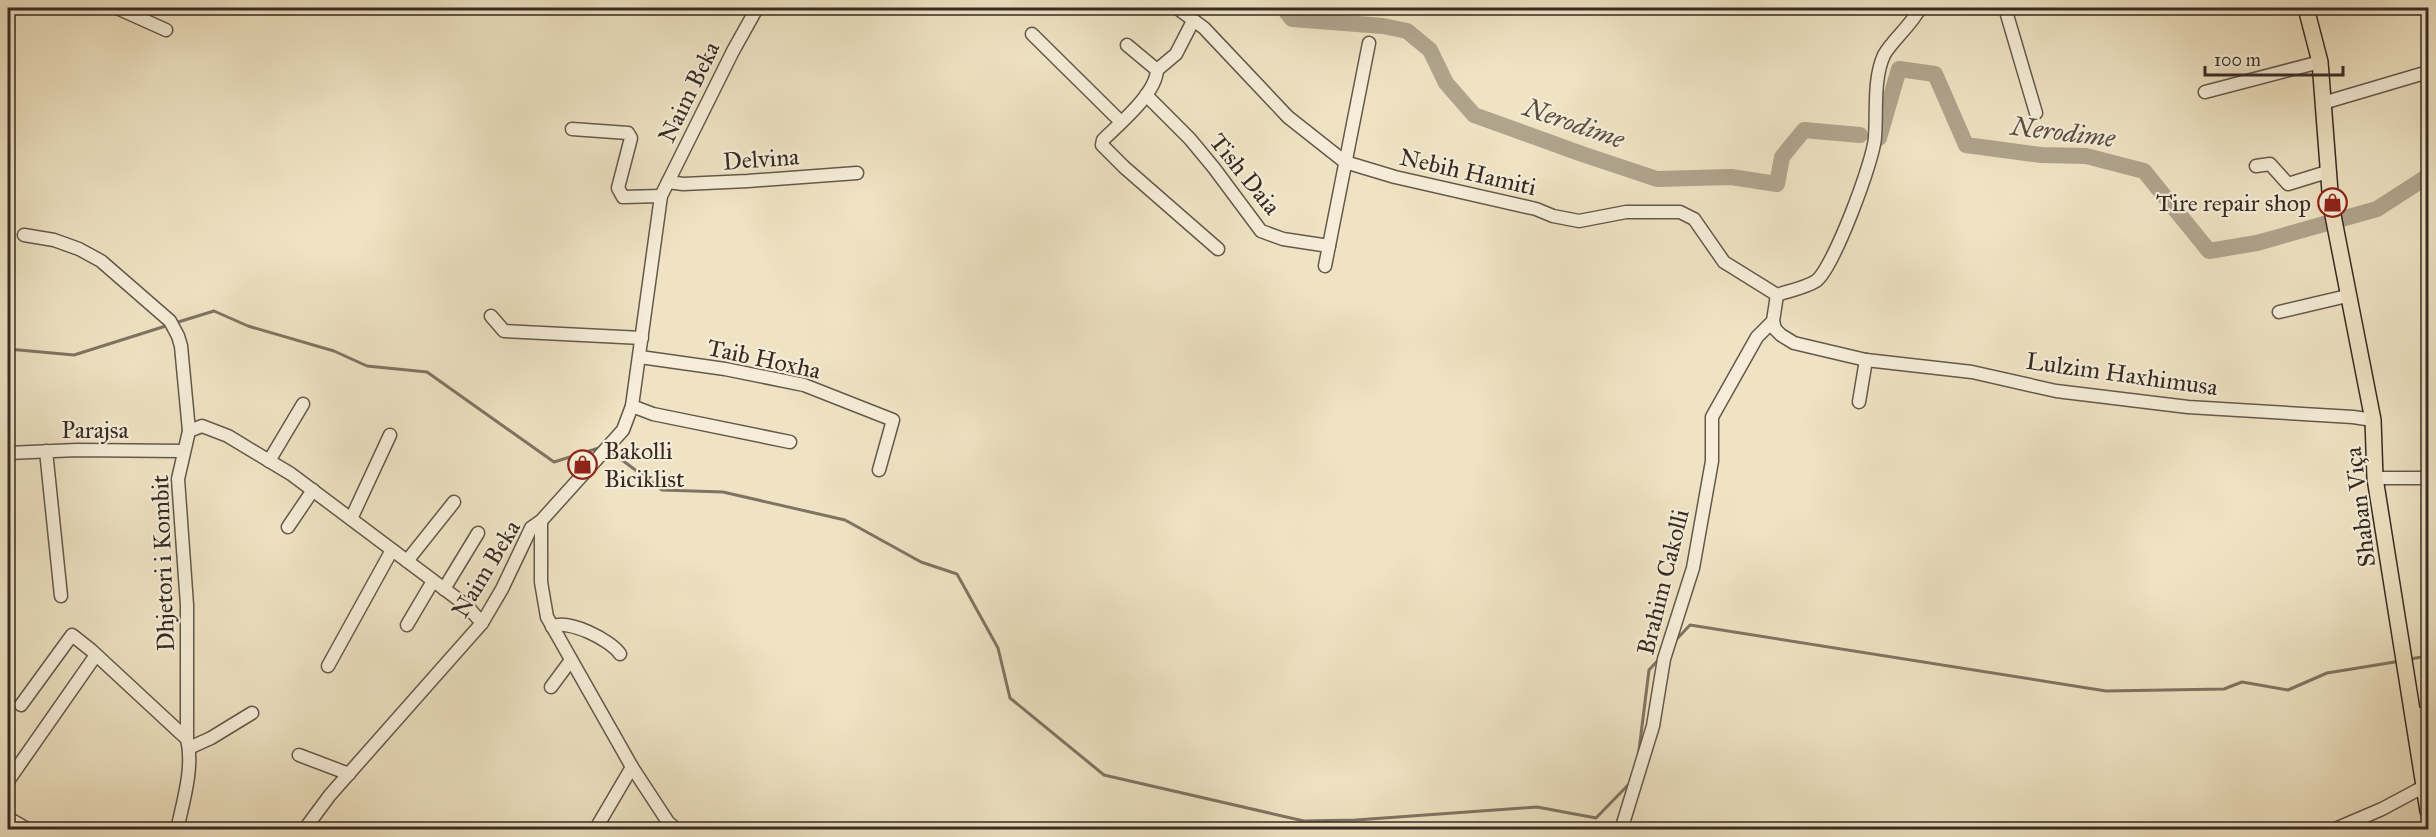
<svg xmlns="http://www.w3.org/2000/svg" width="2436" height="837" viewBox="0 0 2436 837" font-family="'IM FELL Great Primer',serif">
<rect width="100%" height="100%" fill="#efe3c3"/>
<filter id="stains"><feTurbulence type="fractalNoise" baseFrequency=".00333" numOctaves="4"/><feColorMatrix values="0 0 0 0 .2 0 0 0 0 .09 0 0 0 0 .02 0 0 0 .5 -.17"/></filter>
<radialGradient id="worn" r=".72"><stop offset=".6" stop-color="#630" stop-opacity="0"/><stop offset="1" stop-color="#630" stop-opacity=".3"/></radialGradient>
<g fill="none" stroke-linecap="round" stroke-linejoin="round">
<g stroke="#7f7463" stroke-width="3">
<path d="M 175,323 L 214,311 L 248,326 L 334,351 L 367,366 L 427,372 L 554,462 L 602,447"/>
<path d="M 8,349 L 74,355 L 169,325"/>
<path d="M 610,451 L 662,490 L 723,492 L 845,520 L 921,562 L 957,574 L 998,648 L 1010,698 L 1104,775 L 1304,821 L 1356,820 L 1537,807 L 1596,818 L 1630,783"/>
<path d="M 1674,642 L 1690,625 L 2106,691 L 2224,689 L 2242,682 L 2288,690 L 2327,673 L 2401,661"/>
<path d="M 2410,659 L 2428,656"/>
<path d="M 1638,758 L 1649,670 L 1660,658"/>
</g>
<g stroke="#b0a48d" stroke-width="16">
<path d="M 1283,8 L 1292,19 L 1383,26 L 1407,31 L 1430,50 L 1446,83 L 1474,115 L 1582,154 L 1657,179 L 1731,177 L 1777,184 L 1782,157 L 1804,130 L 1860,135"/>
<path d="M 1879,138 L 1899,69 L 1935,74 L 1966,145 L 2041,155 L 2086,156 L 2144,171 L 2209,251 L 2257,243 L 2377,209 L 2428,176"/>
</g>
<defs>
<g id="minor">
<path d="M 117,8 L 166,30"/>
<path d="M 1177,8 L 1204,28 L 1288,117 L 1345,162 L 1395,177 L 1536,209 L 1553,216 L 1579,221 L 1626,212 L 1680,212 L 1694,219 L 1724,262 L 1777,295"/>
<path d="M 1920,8 C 1911,26 1892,40 1884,55 C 1873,79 1877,112 1875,137 C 1874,160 1833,269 1816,281 C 1805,288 1788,291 1777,295 L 1773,321 L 1775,329 L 1781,335 L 1794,343 L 1866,360 L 1972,372 L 2056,391 L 2188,407 L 2353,417 L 2373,420"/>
<path d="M 2005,8 L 2036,113"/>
<path d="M 1193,21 L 1176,54 L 1157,70 C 1156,94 1119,124 1103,140 L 1102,145 L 1124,167 L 1218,249"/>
<path d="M 1032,34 L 1121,122"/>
<path d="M 1127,45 L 1157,70"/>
<path d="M 2205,92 L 2320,62"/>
<path d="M 1146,95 L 1190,139 L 1214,168 L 1261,231 L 1283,239 L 1329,246"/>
<path d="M 2323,103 L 2428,72"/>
<path d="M 572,129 L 628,133 L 631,138 L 618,188 L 623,197 L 661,196"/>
<path d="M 2256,166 L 2270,164 L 2288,184 L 2327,172"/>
<path d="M 668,182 L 683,184 L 748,181 L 857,173"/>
<path d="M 24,235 L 54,240 L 79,249 L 101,261 L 170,321 L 178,336 L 181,346 L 189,431"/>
<path d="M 1325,266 L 1369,43"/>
<path d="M 2279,312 L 2347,296"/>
<path d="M 491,316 L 504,331 L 642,338"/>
<path d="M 640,357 L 725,369 L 804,385 L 893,420 L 879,470"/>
<path d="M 1859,402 L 1866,360"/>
<path d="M 632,406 L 653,414 L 790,442"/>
<path d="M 46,451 L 61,596"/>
<path d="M 8,453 L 77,450 L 183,451"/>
<path d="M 269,461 L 303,404"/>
<path d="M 2375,478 L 2428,478"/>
<path d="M 351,519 L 390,435"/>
<path d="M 541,521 L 541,582 L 547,617 L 632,767 L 668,822 L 677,830"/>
<path d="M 288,527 L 313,490"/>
<path d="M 407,561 L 454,502"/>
<path d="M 444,589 L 478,533"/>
<path d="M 407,625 L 433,581"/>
<path d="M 552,627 C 567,618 611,640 620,654"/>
<path d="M 328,666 L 392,550"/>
<path d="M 551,687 L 571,660"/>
<path d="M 21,705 L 72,635 L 91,650 L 187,739"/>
<path d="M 2413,714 L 2428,714"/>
<path d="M 189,748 L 211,738 L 252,713"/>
<path d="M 299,755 L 349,774"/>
<path d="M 8,781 L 96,655"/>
<path d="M 8,818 L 29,830"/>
<path d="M 177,830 C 183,802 194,767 187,739 L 187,605 L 178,479 L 189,431 L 202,426 L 228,436 L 291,474 L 467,606 L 482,623"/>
<path d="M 304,830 L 330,795 L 482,623 L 502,589 L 531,528 L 541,521 L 623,430 L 632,406 L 661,196 L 733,51 L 757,8"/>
<path d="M 595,830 L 632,767"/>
<path d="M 1621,830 L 1653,726 L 1664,659 L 1693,568 L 1712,461 L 1712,417 L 1757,337 L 1773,321"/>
<path d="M 2333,830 L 2382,809 L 2425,786"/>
<path d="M 2419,830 L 2428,826"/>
</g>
<path id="major" d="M 2306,8 L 2320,62 L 2331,205 L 2373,420 L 2375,478 L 2428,811"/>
</defs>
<use href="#minor" stroke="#64594c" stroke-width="15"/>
<use href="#major" stroke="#362b25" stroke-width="18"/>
<use href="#minor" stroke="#f5edd8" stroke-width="12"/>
<use href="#major" stroke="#efe3c3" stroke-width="15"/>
</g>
<defs>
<symbol id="shop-ring" viewBox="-11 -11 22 22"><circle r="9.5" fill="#f5edd8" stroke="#8f2418" stroke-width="1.5"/><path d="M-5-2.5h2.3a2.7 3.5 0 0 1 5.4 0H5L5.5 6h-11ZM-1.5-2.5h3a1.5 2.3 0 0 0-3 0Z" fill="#8f2418"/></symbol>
</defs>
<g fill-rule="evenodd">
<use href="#shop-ring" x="2316" y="186" width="33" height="33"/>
<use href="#shop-ring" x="566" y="448" width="33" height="33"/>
</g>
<g text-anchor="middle" stroke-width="4.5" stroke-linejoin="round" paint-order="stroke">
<g font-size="24" fill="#362b25" stroke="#f5edd8">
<text transform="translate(689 92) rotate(-64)" y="8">Naim Beka</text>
<text transform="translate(761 159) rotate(-4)" y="8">Delvina</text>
<text transform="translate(1468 172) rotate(13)" y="8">Nebih Hamiti</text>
<text transform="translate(1245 174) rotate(51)" y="8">Tish Daia</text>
<text transform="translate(764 359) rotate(12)" y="8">Taib Hoxha</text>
<text transform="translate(2122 374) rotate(8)" y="8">Lulzim Haxhimusa</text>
<text x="95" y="438">Parajsa</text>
<text transform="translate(2360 507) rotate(-97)" y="8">Shaban Viça</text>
<text transform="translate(163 563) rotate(-92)" y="8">Dhjetori i Kombit</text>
<text transform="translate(486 569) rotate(-59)" y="8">Naim Beka</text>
<text transform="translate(1663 582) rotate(-76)" y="8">Brahim Cakolli</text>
</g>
<g font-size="24" fill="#362b25" stroke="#f5edd8" text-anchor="end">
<text x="2311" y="211">Tire repair shop</text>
<text x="604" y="459" text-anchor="start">Bakolli<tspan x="604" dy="28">Biciklist</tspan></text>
</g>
<g font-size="26" font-style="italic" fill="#5b4f44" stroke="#f5edd8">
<text transform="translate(1574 123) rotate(19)" y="9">Nerodime</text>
<text transform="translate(2063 132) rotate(7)" y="9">Nerodime</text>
</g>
</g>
<rect width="2436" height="837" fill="none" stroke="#efe3c3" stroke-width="30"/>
<rect x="9" y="9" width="2418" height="819" fill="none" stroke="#362b25" stroke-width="3"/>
<rect x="15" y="15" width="2406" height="807" fill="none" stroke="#362b25" stroke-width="1.5"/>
<path d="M2205 66v9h138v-9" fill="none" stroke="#362b25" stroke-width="3"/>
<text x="2214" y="66" font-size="18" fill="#362b25" stroke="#f5edd8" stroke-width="4.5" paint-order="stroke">100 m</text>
<rect width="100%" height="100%" filter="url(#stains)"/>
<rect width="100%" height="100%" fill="url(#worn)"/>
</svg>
